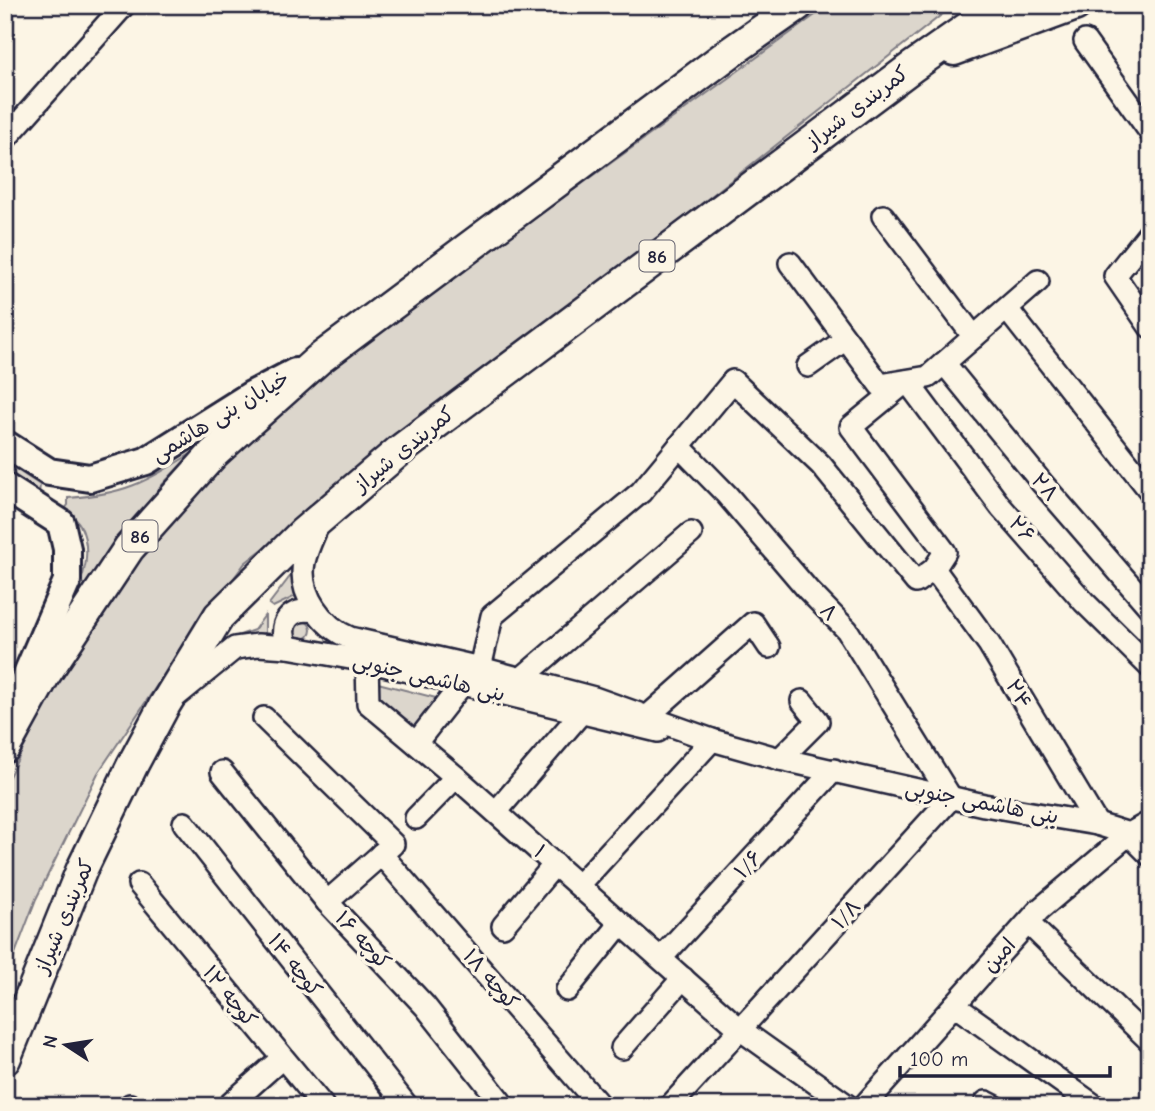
<svg xmlns="http://www.w3.org/2000/svg" width="1155" height="1111" viewBox="0 0 1155 1111" font-family="'Comic Neue','Playpen Sans Arabic',sans-serif">
<rect width="100%" height="100%" fill="#fcf5e5"/>
<filter id="ink" filterUnits="userSpaceOnUse"><feTurbulence type="fractalNoise" baseFrequency=".0143" numOctaves="2"/><feDisplacementMap in="SourceGraphic" scale="14" xChannelSelector="R" yChannelSelector="G"/><feConvolveMatrix kernelMatrix="1 2 1 2 8 2 1 2 1" color-interpolation-filters="sRGB"/></filter>
<g filter="url(#ink)">
<g fill="#dcd6cc" stroke="#7f7c84" stroke-width="2">
<path d="M 829,5 L 954,5 L 245,563 L 180,651 L 98,773 L 36,899 L 5,980 L 5,784 L 65,668 L 155,534 L 314,378 Z"/>
<path d="M 192,453 L 163,484 L 105,556 L 58,629 C 74,598 98,561 80,525 C 77,519 69,515 64,510 L 68,505 L 68,498 C 125,494 144,483 192,453 Z"/>
<path d="M 5,462 L 40,485 L 39,493 L 5,476 Z"/>
<path d="M 295,570 L 296,596 L 273,607 L 269,604 Z"/>
<path d="M 265,615 L 265,640 L 237,644 L 237,636 L 254,630 Z"/>
<circle cx="302" cy="630" r="9"/>
<path d="M 374,682 L 440,699 L 411,731 L 375,697 Z"/>
</g>
<g fill="none" stroke-linecap="round" stroke-linejoin="round">
<defs>
<g id="minor">
<path d="M 1085,41 L 1150,132"/>
<path d="M 5,139 L 124,5"/>
<path d="M 883,216 L 974,337"/>
<path d="M 1150,232 L 1115,276 L 1150,327"/>
<path d="M 790,263 L 880,385 L 928,377 L 1038,281"/>
<path d="M 1007,309 L 1150,491"/>
<path d="M 944,363 L 1042,483 L 1150,608"/>
<path d="M 808,366 L 846,339"/>
<path d="M 320,520 C 315,533 307,548 304,562 C 298,594 322,626 350,638 L 480,668 L 594,698 L 712,740 L 780,759 L 984,805 L 1097,824 L 1129,834 L 1150,855"/>
<path d="M 934,569 L 989,644 L 1097,824"/>
<path d="M 288,647 C 276,624 290,607 315,611"/>
<path d="M 367,661 L 368,703 L 456,777 L 741,1030 L 848,1106"/>
<path d="M 480,668 L 492,616 L 641,492 L 733,381 L 821,465 L 916,582 L 934,569 L 945,552 L 851,427 L 907,381 L 1001,507 L 1084,602 L 1150,667"/>
<path d="M 522,678 L 691,533"/>
<path d="M 175,697 L 235,648 L 258,645 L 288,647 L 367,661 L 658,731"/>
<path d="M 648,716 L 753,623 L 769,647"/>
<path d="M 264,718 L 393,844 L 327,902"/>
<path d="M 416,743 L 463,683"/>
<path d="M 780,759 L 818,721 L 802,701"/>
<path d="M 222,772 L 327,902 L 425,1006 L 504,1106"/>
<path d="M 496,812 L 581,713"/>
<path d="M 416,818 L 456,777"/>
<path d="M 184,823 L 407,1106"/>
<path d="M 381,854 L 600,1106"/>
<path d="M 139,884 L 323,1106"/>
<path d="M 579,885 L 712,740"/>
<path d="M 1028,923 L 1150,1041"/>
<path d="M 503,926 L 555,864"/>
<path d="M 661,958 L 834,770"/>
<path d="M 567,990 L 621,923"/>
<path d="M 954,1005 L 1095,1106"/>
<path d="M 622,1048 L 683,978"/>
<path d="M 986,1102 L 994,1106"/>
<path d="M 130,1105 L 131,1106"/>
<path d="M 228,1106 L 282,1058"/>
<path d="M 673,1106 L 672,1104 L 951,798 L 847,630 L 808,590 L 727,495 L 679,446"/>
<path d="M 864,1106 L 1039,910 L 1129,834 L 1150,822"/>
</g>
<g id="major">
<path d="M 5,444 L 49,472 L 90,478 L 146,461 L 251,395 L 295,372"/>
<path d="M 5,487 L 61,523 L 67,549 L 67,581 L 23,683 L 13,717"/>
</g>
<g id="highway">
<path d="M 954,50 L 1076,5"/>
<path d="M 5,747 L 44,676 L 129,548 L 213,454 L 318,360 L 728,54 L 798,5"/>
<path d="M 5,1059 L 82,869 L 133,764 L 164,706 L 219,616 L 303,533 L 399,451 L 912,67 L 1000,5"/>
</g>
</defs>
<use href="#minor" stroke="#22223b" stroke-width="26"/>
<use href="#major" stroke="#22223b" stroke-width="32"/>
<use href="#highway" stroke="#22223b" stroke-width="35"/>
<use href="#minor" stroke="#fcf5e5" stroke-width="21"/>
<use href="#major" stroke="#fcf5e5" stroke-width="26"/>
<use href="#highway" stroke="#fcf5e5" stroke-width="30"/>
</g>
</g>
<g text-anchor="middle" stroke-width="7" stroke-linejoin="round" paint-order="stroke">
<g fill="#fcf5e5" stroke="#63616e" stroke-width="2">
<rect x="639.5" y="240.5" width="35" height="31" rx="5"/>
<rect x="122.5" y="520.5" width="35" height="31" rx="5"/>
</g>
<g font-size="19" font-weight="bold" fill="#22223b">
<text x="657" y="263">86</text>
<text x="140" y="543">86</text>
</g>
<g font-size="21" fill="#22223b" stroke="#fcf5e5">
<text transform="translate(857 107) rotate(-37)" y="7">کمربندی شیراز</text>
<text transform="translate(220 416) rotate(-31)" y="7">خیابان بنی هاشمی</text>
<text transform="translate(404 449) rotate(-39)" y="7">کمربندی شیراز</text>
<text transform="translate(1045 487) rotate(50)" y="7">۲۸</text>
<text transform="translate(1022 529) rotate(48)" y="7">۲۶</text>
<text transform="translate(829 612) rotate(46)" y="7">۸</text>
<text transform="translate(429 677) rotate(13)" y="7">بنی هاشمی جنوبی</text>
<text transform="translate(1019 694) rotate(59)" y="7">۲۴</text>
<text transform="translate(982 802) rotate(11)" y="7">بنی هاشمی جنوبی</text>
<text transform="translate(540 851) rotate(42)" y="7">۱</text>
<text transform="translate(748 864) rotate(-48)" y="7">۱/۶</text>
<text transform="translate(846 914) rotate(-48)" y="7">۱/۸</text>
<text transform="translate(64 916) rotate(-67)" y="7">کمربندی شیراز</text>
<text transform="translate(363 940) rotate(47)" y="7">کوچه ۱۶</text>
<text transform="translate(999 955) rotate(-48)" y="7">امین</text>
<text transform="translate(295 965) rotate(52)" y="7">کوچه ۱۴</text>
<text transform="translate(491 979) rotate(49)" y="7">کوچه ۱۸</text>
<text transform="translate(230 996) rotate(51)" y="7">کوچه ۱۲</text>
</g>
</g>
<rect width="1155" height="1111" fill="none" stroke="#fcf5e5" stroke-width="28"/>
<rect x="14" y="14" width="1127" height="1083" fill="none" stroke="#22223b" stroke-width="2.5" filter="url(#ink)"/>
<g transform="translate(66 1045) rotate(282)" stroke="#fcf5e5" stroke-width="5" paint-order="stroke">
<path d="M0-5L12 26L0 18L-12 26Z" fill="#22223b"/>
<text y="-10" font-size="19" font-weight="bold" text-anchor="middle" fill="#22223b">N</text>
</g>
<path d="M900 1066v10h210v-10" fill="none" stroke="#22223b" stroke-width="3.5"/>
<text x="910" y="1066" font-size="21" fill="#22223b" stroke="#fcf5e5" stroke-width="5" paint-order="stroke">100 m</text>
</svg>
